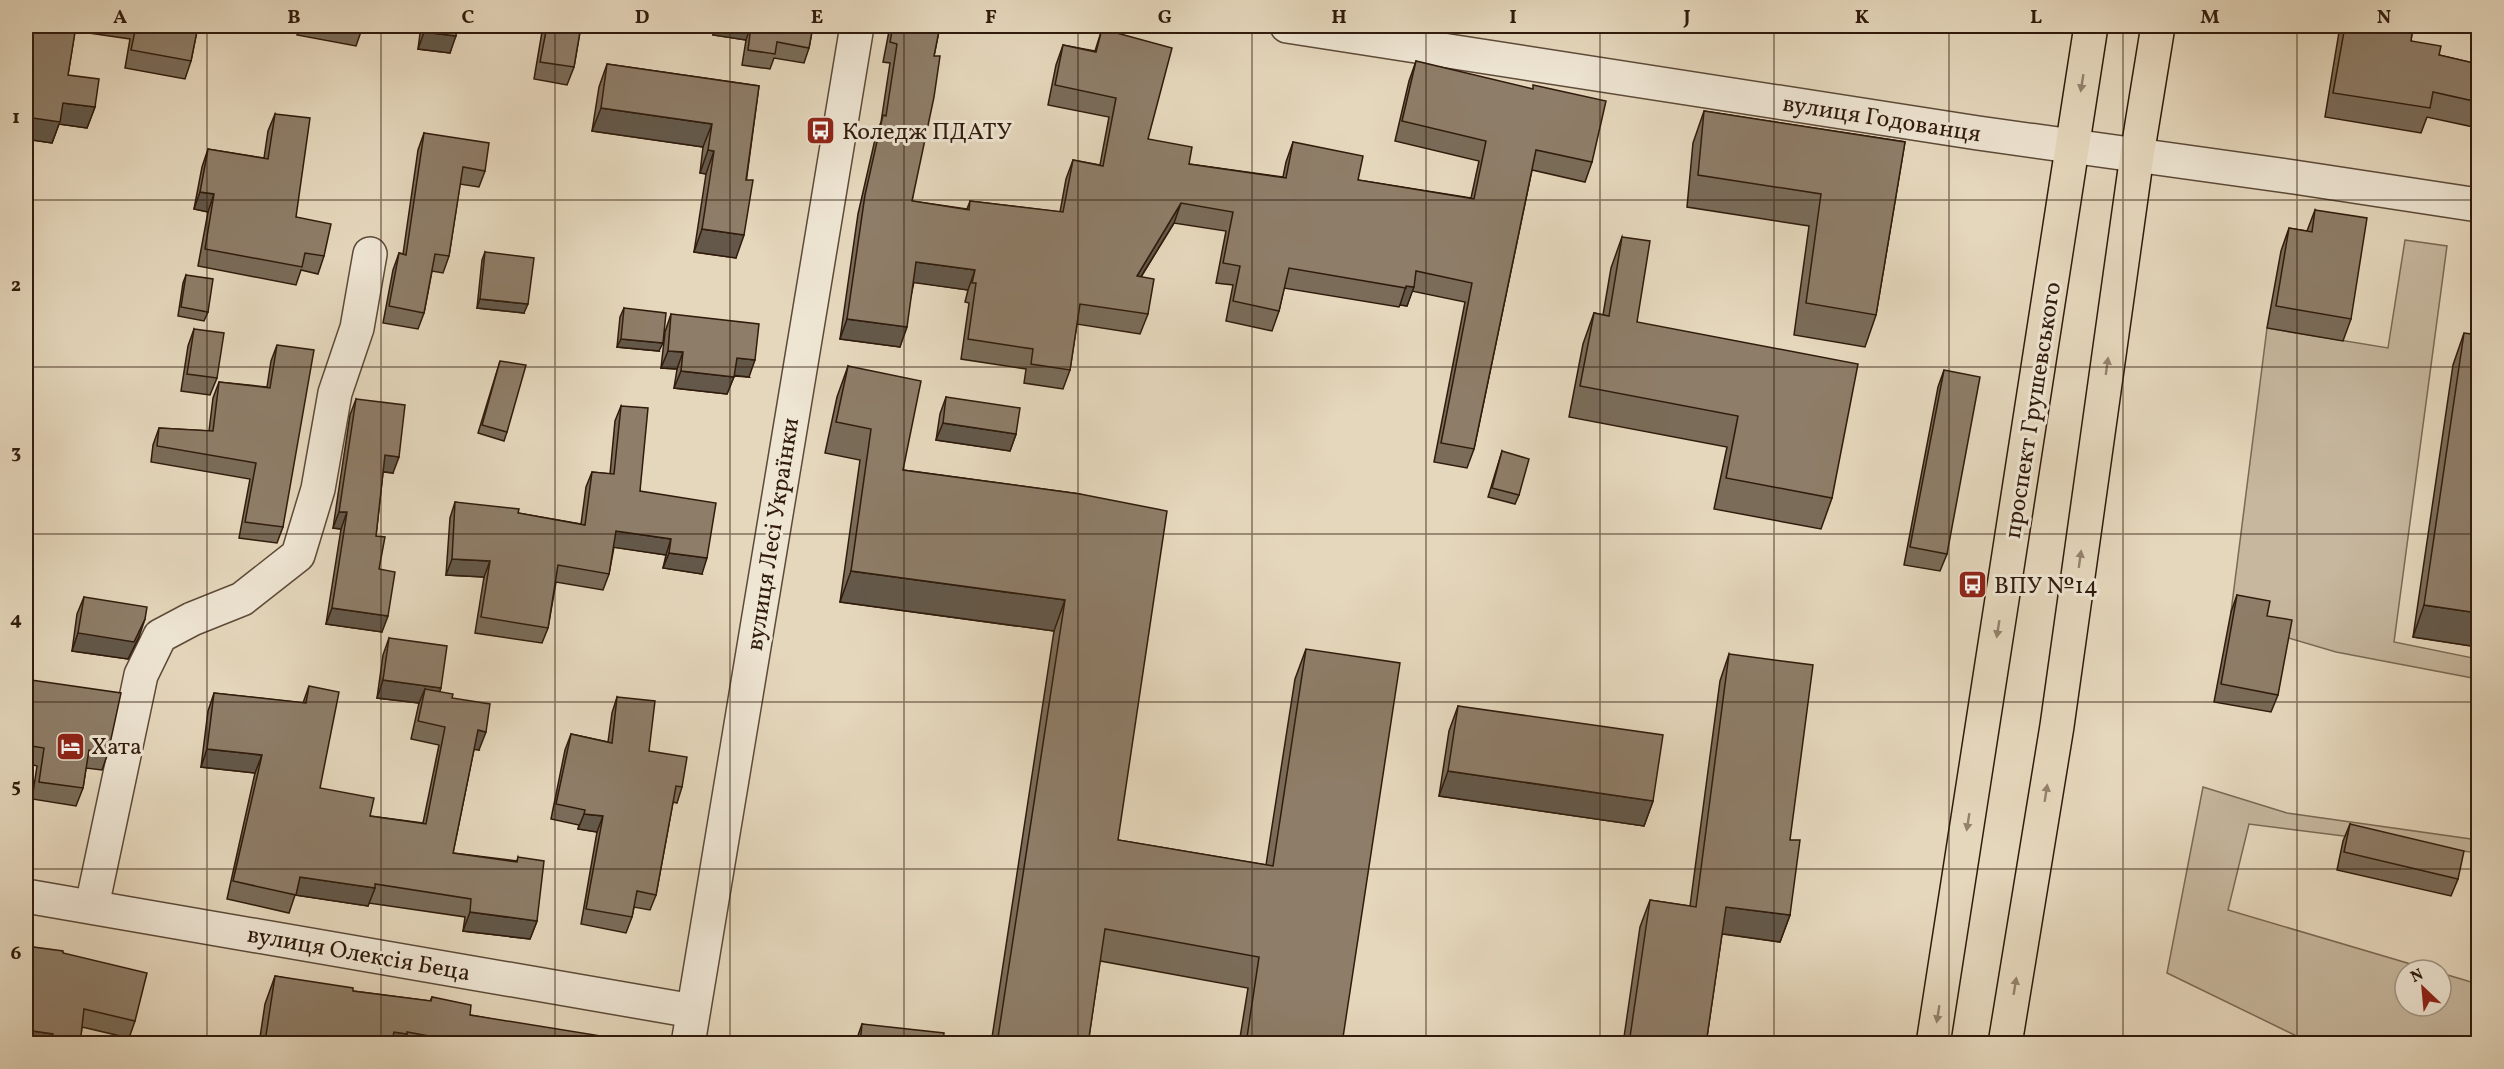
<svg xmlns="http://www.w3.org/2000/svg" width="2504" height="1069" viewBox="0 0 2504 1069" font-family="Vollkorn,serif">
<rect width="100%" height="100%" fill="#e5d7bc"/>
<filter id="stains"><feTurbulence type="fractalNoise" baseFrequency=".00333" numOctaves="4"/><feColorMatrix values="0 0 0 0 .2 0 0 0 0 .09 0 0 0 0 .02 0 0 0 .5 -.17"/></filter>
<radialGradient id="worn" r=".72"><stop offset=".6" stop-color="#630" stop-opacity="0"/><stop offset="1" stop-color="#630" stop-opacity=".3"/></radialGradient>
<g fill="#c6b79e" stroke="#7b6955" stroke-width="1.5">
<path d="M 2405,240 L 2447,246 L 2394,642 L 2478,659 L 2478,679 L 2336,652 L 2285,637 L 2231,612 L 2267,328 L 2388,348 Z"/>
<path d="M 2203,787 L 2287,813 L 2478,840 L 2478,853 L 2249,824 L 2228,910 L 2431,970 L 2405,970 L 2405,1006 L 2441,1006 L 2441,973 L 2478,984 L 2478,1043 L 2311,1043 L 2167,973 Z"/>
</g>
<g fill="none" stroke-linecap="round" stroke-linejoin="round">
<defs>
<g id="minor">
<path d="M 1287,26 L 1978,133 L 2294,177 L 2478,205"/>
<path d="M 26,896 L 693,1011"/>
<path d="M 92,906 L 141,675 L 160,636 L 192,619 L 242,599 L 298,555 L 318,489 L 335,393 L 357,328 L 370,254"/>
<path d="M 688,1044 L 857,26"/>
</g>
<g id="major">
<path d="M 1933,1044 L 2091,26"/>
<path d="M 2005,1044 L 2057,726 L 2137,155 L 2158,26"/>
</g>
</defs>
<use href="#minor" stroke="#5d4a38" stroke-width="36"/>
<use href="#major" stroke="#301b0c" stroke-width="36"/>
<use href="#minor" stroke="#eee5d3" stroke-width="33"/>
<use href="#major" stroke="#e5d7bc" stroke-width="33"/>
</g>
<g fill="#7a6c59" stroke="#301b0c" stroke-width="1.5">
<path d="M 26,26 L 198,26 L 191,61 L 185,79 L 125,68 L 130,39 L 75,31 L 68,75 L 95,107 L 87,128 L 59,124 L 52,143 L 26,139 Z"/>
<path d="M 299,26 L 363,26 L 356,46 L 297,35 Z"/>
<path d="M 421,26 L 457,26 L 450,53 L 418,49 Z"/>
<path d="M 543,26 L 581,26 L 574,67 L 567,85 L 534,79 Z"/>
<path d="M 715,26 L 813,26 L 809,48 L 804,63 L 774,58 L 770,69 L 742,65 L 746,40 L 713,35 Z"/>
<path d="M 890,26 L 940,26 L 934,56 L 912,201 L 967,209 L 970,201 L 1060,212 L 1066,179 L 1073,160 L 1100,165 L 1109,117 L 1048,105 L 1056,65 L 1063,45 L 1095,51 L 1102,29 L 1148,139 L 1189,164 L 1283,177 L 1286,162 L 1293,142 L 1358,180 L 1471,198 L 1479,161 L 1395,141 L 1409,81 L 1416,61 L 1592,162 L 1585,182 L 1532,170 L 1474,449 L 1467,468 L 1434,462 L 1465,302 L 1412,291 L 1407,306 L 1400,305 L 1399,307 L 1284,288 L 1279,311 L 1272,331 L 1226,321 L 1233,285 L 1216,283 L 1226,231 L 1174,223 L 1141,277 L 1148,314 L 1140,334 L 1077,324 L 1070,370 L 1063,389 L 1024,383 L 1026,369 L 961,359 L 969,303 L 965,302 L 968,290 L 914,282 L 900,347 L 840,339 L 858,214 L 876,135 L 881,122 L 890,63 L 883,62 Z"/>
<path d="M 2340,26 L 2413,26 L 2411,41 L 2439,55 L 2478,64 L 2478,128 L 2427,117 L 2421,133 L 2325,117 Z"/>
<path d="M 607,64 L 759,86 L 736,258 L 694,252 L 706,174 L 700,173 L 703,147 L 592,131 L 599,87 Z"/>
<path d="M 1704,111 L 1905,142 L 1876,315 L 1865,347 L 1794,335 L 1809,226 L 1687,207 L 1693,143 Z"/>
<path d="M 275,114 L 296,217 L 324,256 L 318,274 L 301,270 L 296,285 L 198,266 L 208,212 L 194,209 L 202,167 L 208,149 L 264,158 L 268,131 Z"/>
<path d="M 424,133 L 485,171 L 479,187 L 460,184 L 449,256 L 443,273 L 432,271 L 424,313 L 418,329 L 383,323 L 393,270 L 399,253 L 403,254 L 418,150 Z"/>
<path d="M 2315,210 L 2351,319 L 2343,341 L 2267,328 L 2281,251 L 2289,228 L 2307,231 Z"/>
<path d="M 1622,237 L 1637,322 L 1832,498 L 1821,529 L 1714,509 L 1727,447 L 1569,417 L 1583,344 L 1594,313 L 1603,315 L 1611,268 Z"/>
<path d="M 485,252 L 524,313 L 477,308 L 482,260 Z"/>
<path d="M 186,275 L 208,312 L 204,321 L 178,316 L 183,283 Z"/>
<path d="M 624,308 L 659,351 L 617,347 L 620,317 Z"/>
<path d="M 671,314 L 749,377 L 734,376 L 727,394 L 674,388 L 677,369 L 661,368 L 665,332 Z"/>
<path d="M 194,329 L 217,378 L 210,395 L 181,391 L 188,346 Z"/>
<path d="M 2464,333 L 2478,647 L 2413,637 L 2453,365 Z"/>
<path d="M 277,345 L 283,527 L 277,543 L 239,538 L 250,479 L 151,462 L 153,445 L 159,428 L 209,431 L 213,398 L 219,382 L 267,387 L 271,361 Z"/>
<path d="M 500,361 L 507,432 L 504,441 L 478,433 Z"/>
<path d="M 848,366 L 903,470 L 1080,494 L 1118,840 L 1266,865 L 1295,679 L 1306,649 L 1342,1044 L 1239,1044 L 1248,988 L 1100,961 L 1088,1044 L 991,1044 L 1054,631 L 840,602 L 860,460 L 825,453 L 837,397 Z"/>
<path d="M 1944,370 L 1947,554 L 1940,571 L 1904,565 L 1938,387 Z"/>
<path d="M 946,397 L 1016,434 L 1010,451 L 936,440 L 940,414 Z"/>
<path d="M 356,399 L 393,473 L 383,472 L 376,536 L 379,569 L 382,632 L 326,624 L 341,529 L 333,528 L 350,415 Z"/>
<path d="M 621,406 L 640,491 L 702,574 L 663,568 L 666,555 L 614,547 L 609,574 L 603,590 L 556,582 L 548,628 L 542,643 L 475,633 L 484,577 L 446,575 L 450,518 L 455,502 L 581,524 L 586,487 L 592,472 L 610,474 L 615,421 Z"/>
<path d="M 1502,451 L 1519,495 L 1515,504 L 1488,497 Z"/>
<path d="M 2237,595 L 2267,616 L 2278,695 L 2271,712 L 2214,702 L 2231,612 Z"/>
<path d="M 84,597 L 139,637 L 128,659 L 72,651 L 77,614 Z"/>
<path d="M 389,638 L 440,692 L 452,698 L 479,750 L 474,749 L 453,853 L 517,861 L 518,857 L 537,921 L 530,939 L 463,931 L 465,917 L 369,903 L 368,906 L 295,895 L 289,913 L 227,899 L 255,773 L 201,767 L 208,711 L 214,693 L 303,703 L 309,686 L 320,788 L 370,816 L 423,823 L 439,745 L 411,739 L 419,703 L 377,698 L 383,655 Z"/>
<path d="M 1729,654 L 1790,840 L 1790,915 L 1780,942 L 1722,934 L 1706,1044 L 1623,1044 L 1640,927 L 1650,900 L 1690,906 L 1720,681 Z"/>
<path d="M 31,680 L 108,753 L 102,770 L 86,768 L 83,788 L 76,806 L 32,799 L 37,766 L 26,763 L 26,696 Z"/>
<path d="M 617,697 L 649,751 L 682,787 L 677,803 L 673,802 L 656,895 L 650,910 L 634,907 L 632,917 L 626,933 L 581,924 L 597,832 L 578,829 L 579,825 L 551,819 L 565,750 L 571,734 L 608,742 L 612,713 Z"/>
<path d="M 1458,706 L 1653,801 L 1644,826 L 1439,796 L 1449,731 Z"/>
<path d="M 2350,824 L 2458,879 L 2451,896 L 2337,870 L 2343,841 Z"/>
<path d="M 26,946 L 63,953 L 135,1021 L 129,1038 L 82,1027 L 80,1044 L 26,1044 Z"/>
<path d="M 275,976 L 353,991 L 430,1001 L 432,997 L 470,1015 L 631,1044 L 259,1044 L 265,1004 Z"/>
<path d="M 862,1024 L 943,1044 L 855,1044 Z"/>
</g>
<g fill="#635849" stroke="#301b0c" stroke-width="1.5">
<path d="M 717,26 L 751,26 L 746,40 L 713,35 Z"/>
<path d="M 424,32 L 456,36 L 450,53 L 418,49 Z"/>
<path d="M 63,103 L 95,107 L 87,128 L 59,124 L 52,143 L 26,139 L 26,117 Z"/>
<path d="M 601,108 L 712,124 L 703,147 L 592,131 Z"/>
<path d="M 708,150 L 714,151 L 706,174 L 700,173 Z"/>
<path d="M 200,192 L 214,194 L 208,212 L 194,209 Z"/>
<path d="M 1181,203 L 1174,223 L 1129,296 L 1137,276 Z"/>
<path d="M 702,229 L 744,235 L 736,258 L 694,252 Z"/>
<path d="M 916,262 L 975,270 L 968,290 L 909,282 Z"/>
<path d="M 1406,286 L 1414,287 L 1407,306 L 1400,305 Z"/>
<path d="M 480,299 L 528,304 L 524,313 L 477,308 Z"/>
<path d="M 847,319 L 907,327 L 900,347 L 840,339 Z"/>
<path d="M 621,339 L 663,343 L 659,351 L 617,347 Z"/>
<path d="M 668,351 L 683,352 L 677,369 L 661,368 Z"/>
<path d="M 737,358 L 755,360 L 749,377 L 731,375 Z"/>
<path d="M 681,371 L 734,377 L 727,394 L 674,388 Z"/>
<path d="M 943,423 L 1016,434 L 1010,451 L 936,440 Z"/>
<path d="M 385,455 L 399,457 L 393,473 L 379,471 Z"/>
<path d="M 339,512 L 347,512 L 341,529 L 333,528 Z"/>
<path d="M 616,531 L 671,539 L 666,555 L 611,547 Z"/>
<path d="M 669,553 L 707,558 L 702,574 L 663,568 Z"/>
<path d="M 452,559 L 490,561 L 484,577 L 446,575 Z"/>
<path d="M 851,571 L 1065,600 L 1054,631 L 840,602 Z"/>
<path d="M 2424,605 L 2478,613 L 2478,647 L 2413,637 Z"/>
<path d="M 332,608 L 388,616 L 382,632 L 326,624 Z"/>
<path d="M 145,619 L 139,637 L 128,659 L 72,651 L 78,633 Z"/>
<path d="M 383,680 L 441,688 L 435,706 L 425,689 L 419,703 L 377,698 Z"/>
<path d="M 478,730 L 486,732 L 479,750 L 471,749 Z"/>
<path d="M 207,749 L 262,755 L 255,773 L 201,767 Z"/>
<path d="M 1448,771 L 1653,801 L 1644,826 L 1439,796 Z"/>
<path d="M 584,814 L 603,816 L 597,832 L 578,829 Z"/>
<path d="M 300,877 L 375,888 L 368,906 L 295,895 Z"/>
<path d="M 1726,907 L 1790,915 L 1780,942 L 1717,933 Z"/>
<path d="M 470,912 L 537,921 L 530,939 L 463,931 Z"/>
<path d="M 26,1030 L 53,1034 L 49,1044 L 26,1044 Z"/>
<path d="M 394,1032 L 407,1034 L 403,1044 L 390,1044 Z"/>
</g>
<g fill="#8e7d68" stroke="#301b0c" stroke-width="1.5">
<path d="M 26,26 L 76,26 L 68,75 L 99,79 L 95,107 L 63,103 L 60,122 L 26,117 Z"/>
<path d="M 136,26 L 198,26 L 191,61 L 131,50 Z"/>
<path d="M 345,26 L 363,26 L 362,29 Z"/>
<path d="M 425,26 L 457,26 L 456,36 L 424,32 Z"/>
<path d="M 547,26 L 581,26 L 574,67 L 540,62 Z"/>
<path d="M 751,26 L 813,26 L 809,48 L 777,42 L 775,54 L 748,50 Z"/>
<path d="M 893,26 L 940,26 L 934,56 L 940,56 L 934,97 L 912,201 L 969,210 L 970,201 L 1063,212 L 1073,160 L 1103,166 L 1116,98 L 1055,85 L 1063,45 L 1096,52 L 1102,29 L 1172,48 L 1148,139 L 1192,147 L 1189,164 L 1286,178 L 1293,142 L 1363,156 L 1358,180 L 1474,199 L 1486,141 L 1402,121 L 1416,61 L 1533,89 L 1533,85 L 1606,101 L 1592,162 L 1536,150 L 1474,449 L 1441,443 L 1472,283 L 1416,271 L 1414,287 L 1406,286 L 1406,288 L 1289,268 L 1279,311 L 1233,301 L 1240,266 L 1223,263 L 1233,212 L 1181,203 L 1137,276 L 1154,279 L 1148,314 L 1080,304 L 1070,370 L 1031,364 L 1033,349 L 968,339 L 976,283 L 972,283 L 975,270 L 916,262 L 907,327 L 847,319 L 865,195 L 883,115 L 886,116 L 897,44 L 890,42 Z"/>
<path d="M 2345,26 L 2413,26 L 2411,41 L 2441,46 L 2439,55 L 2478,64 L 2478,102 L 2433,92 L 2430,108 L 2333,93 Z"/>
<path d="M 607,64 L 759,86 L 746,180 L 753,180 L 744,235 L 702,229 L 714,151 L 708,150 L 712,124 L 601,108 Z"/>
<path d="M 1704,111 L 1905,142 L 1876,315 L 1806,303 L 1821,194 L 1698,175 Z"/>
<path d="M 275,114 L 310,118 L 296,217 L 331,224 L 324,256 L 305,253 L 302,267 L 205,249 L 214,194 L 200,192 L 208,149 L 268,159 Z"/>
<path d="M 424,133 L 489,143 L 485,171 L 463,167 L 449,256 L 435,254 L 424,313 L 389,306 L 399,253 L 406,255 Z"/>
<path d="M 2315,210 L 2367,218 L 2351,319 L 2276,306 L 2289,228 L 2312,232 Z"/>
<path d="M 1622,237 L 1650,241 L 1637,322 L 1858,364 L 1832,498 L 1726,478 L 1738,416 L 1580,386 L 1594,313 L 1609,316 Z"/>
<path d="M 485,252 L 534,258 L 528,304 L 480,299 Z"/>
<path d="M 186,275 L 213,279 L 208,312 L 181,307 Z"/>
<path d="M 624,308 L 666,313 L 663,343 L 621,339 Z"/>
<path d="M 671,314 L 759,324 L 755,360 L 737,358 L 734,377 L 681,371 L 683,352 L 668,351 Z"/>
<path d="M 194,329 L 224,333 L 217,378 L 187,374 Z"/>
<path d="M 2464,333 L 2478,335 L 2478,613 L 2424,605 Z"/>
<path d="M 277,345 L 314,350 L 283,527 L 245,522 L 256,463 L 157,446 L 159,428 L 213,431 L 219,382 L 270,388 Z"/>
<path d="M 500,361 L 526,365 L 507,432 L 482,425 Z"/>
<path d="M 848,366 L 921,381 L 903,470 L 1080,494 L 1167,511 L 1118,840 L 1273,866 L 1306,649 L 1400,663 L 1342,1044 L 1246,1044 L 1259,957 L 1105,929 L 1088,1044 L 997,1044 L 1065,600 L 851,571 L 871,429 L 836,422 Z"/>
<path d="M 1944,370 L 1980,377 L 1947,554 L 1910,547 Z"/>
<path d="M 946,397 L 1020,408 L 1016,434 L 943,423 Z"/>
<path d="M 356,399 L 405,405 L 399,457 L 385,455 L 376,536 L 385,537 L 379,569 L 395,572 L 388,616 L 332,608 L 347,512 L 339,512 Z"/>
<path d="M 621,406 L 648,408 L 640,491 L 716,503 L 707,558 L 669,553 L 671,539 L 616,531 L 609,574 L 558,565 L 548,628 L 481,617 L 490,561 L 452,559 L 455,502 L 519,509 L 518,513 L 585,525 L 592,472 L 614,474 Z"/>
<path d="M 1502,451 L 1529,459 L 1519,495 L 1492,488 Z"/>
<path d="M 2237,595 L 2270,601 L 2267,616 L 2292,620 L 2278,695 L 2221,684 Z"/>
<path d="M 84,597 L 147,607 L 145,619 L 134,642 L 78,633 Z"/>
<path d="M 389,638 L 447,646 L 441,688 L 383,680 Z"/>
<path d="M 1729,654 L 1813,665 L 1790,840 L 1800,840 L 1790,915 L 1726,907 L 1706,1044 L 1629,1044 L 1650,900 L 1696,907 Z"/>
<path d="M 31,680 L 121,693 L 108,753 L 89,750 L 83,788 L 39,782 L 44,748 L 26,745 L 26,711 Z"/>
<path d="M 309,686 L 339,692 L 320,788 L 374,798 L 370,816 L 426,824 L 445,727 L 418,721 L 425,689 L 453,694 L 452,698 L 490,704 L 486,732 L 478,730 L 453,853 L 517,862 L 518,857 L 544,861 L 537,921 L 470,912 L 471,899 L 375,884 L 375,888 L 300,877 L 296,895 L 233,881 L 262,755 L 207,749 L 214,693 L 306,703 Z"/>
<path d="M 617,697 L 655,701 L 649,751 L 687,757 L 682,787 L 676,786 L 656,895 L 637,891 L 632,917 L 586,909 L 603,816 L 584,814 L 585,810 L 556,804 L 571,734 L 612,743 Z"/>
<path d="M 1458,706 L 1663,735 L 1653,801 L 1448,771 Z"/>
<path d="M 2350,824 L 2464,851 L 2458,879 L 2344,852 Z"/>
<path d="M 26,946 L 63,951 L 63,953 L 147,973 L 135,1021 L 84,1009 L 80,1044 L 51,1044 L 53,1034 L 26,1030 L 28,1005 L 26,1005 Z"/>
<path d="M 275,976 L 353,988 L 353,991 L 431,1001 L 432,997 L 471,1005 L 470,1015 L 632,1041 L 631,1044 L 472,1044 L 407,1032 L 407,1034 L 394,1032 L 391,1044 L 272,1044 L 265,1042 Z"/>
<path d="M 862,1024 L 944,1033 L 943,1044 L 860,1044 Z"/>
</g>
<defs><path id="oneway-solid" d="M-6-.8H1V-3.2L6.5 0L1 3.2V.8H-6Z" transform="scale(1.5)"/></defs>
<g fill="#94826d">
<use href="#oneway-solid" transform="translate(2082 83) rotate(99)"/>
<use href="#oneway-solid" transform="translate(2107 366) rotate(-82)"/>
<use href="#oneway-solid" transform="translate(2080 559) rotate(-82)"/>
<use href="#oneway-solid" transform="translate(1998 629) rotate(99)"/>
<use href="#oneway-solid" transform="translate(2046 793) rotate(-81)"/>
<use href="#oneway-solid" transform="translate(1968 822) rotate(99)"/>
<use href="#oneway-solid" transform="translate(2015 986) rotate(-81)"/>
<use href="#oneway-solid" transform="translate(1938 1014) rotate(99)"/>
</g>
<path fill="none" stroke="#301b0c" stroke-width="1.5" stroke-opacity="0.55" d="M 207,26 L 207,1044M 381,26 L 381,1044M 555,26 L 555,1044M 730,26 L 730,1044M 904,26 L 904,1044M 1078,26 L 1078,1044M 1252,26 L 1252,1044M 1426,26 L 1426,1044M 1600,26 L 1600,1044M 1774,26 L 1774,1044M 1949,26 L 1949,1044M 2123,26 L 2123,1044M 2297,26 L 2297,1044M 26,200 L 2478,200M 26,367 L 2478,367M 26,534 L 2478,534M 26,702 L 2478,702M 26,869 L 2478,869"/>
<defs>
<symbol id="bus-square" viewBox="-11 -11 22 22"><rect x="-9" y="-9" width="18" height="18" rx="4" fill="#8f2418" stroke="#eee5d3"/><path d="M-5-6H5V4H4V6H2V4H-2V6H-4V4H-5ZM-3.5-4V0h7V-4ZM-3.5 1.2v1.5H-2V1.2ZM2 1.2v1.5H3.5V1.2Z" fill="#fff"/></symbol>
<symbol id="hotel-square" viewBox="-11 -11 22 22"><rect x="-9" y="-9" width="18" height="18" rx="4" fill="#8f2418" stroke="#eee5d3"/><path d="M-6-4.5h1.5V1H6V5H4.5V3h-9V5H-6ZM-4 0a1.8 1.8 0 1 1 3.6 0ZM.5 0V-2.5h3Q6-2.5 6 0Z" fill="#fff"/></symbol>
</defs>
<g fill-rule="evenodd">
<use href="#bus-square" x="804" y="114" width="33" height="33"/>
<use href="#bus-square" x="1956" y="568" width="33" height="33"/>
<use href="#hotel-square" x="54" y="730" width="33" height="33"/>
</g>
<g text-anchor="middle" stroke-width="6" stroke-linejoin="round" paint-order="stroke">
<g font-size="24" fill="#301b0c" stroke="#eee5d3">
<text transform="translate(1882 118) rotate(9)" y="8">вулиця Годованця</text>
<text transform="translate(2032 410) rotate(-81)" y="8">проспект Грушевського</text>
<text transform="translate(772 534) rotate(-81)" y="8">вулиця Лесі Українки</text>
<text transform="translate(359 953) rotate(10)" y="8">вулиця Олексія Беца</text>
</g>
<g font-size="24" fill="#301b0c" stroke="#eee5d3" text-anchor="start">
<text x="842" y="139">Коледж ПДАТУ</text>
<text x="1994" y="593">ВПУ №14</text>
<text x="91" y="754">Хата</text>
</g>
</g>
<rect width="2504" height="1069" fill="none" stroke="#e5d7bc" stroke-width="66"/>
<g transform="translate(2423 988) rotate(334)"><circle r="28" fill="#eee5d3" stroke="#a29483" stroke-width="1.5"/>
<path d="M0-4.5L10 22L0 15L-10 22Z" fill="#8f2418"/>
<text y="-9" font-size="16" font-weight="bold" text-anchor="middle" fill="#301b0c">N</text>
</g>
<rect x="33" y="33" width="2438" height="1003" fill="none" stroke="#301b0c" stroke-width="2"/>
<g font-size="20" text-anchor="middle" font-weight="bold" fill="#301b0c">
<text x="120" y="23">A</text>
<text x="294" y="23">B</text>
<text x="468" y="23">C</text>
<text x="642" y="23">D</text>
<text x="817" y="23">E</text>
<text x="991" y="23">F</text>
<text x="1165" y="23">G</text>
<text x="1339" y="23">H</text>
<text x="1513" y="23">I</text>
<text x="1687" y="23">J</text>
<text x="1862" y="23">K</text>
<text x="2036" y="23">L</text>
<text x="2210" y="23">M</text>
<text x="2384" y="23">N</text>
<text x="16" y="123">1</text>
<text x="16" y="291">2</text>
<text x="16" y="458">3</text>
<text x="16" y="625">4</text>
<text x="16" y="792">5</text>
<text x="16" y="959">6</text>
</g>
<rect width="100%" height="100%" filter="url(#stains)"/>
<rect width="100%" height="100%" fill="url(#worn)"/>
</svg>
